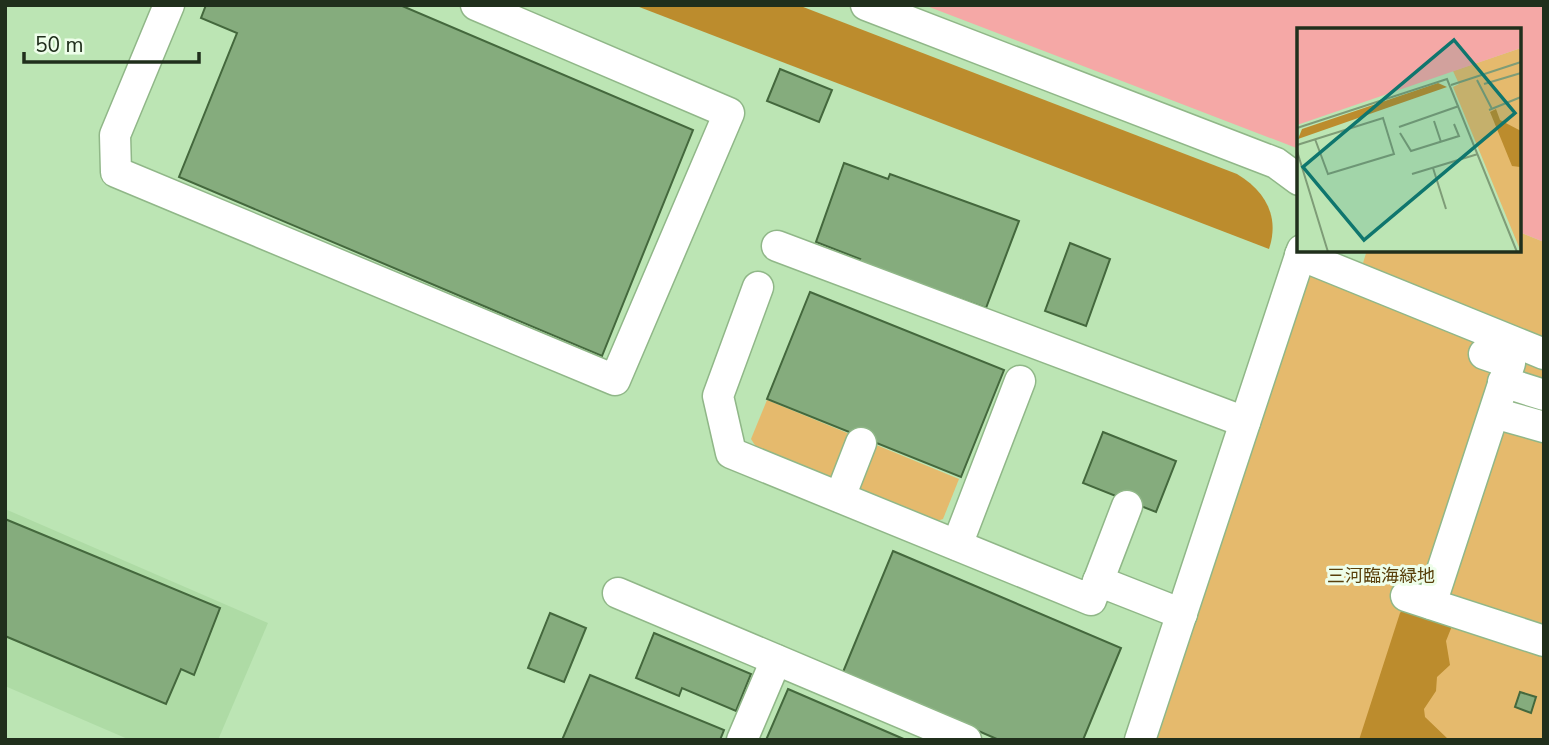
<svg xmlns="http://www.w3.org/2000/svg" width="1549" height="745" viewBox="0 0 1549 745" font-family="'Nunito Sans','Noto Sans JP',sans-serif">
<rect width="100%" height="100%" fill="#bce5b4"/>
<path fill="#aedba5" d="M 5,509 L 268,623 L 218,740 L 130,740 L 5,686 Z"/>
<g fill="#e5ba6d">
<path d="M 1519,232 L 1544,242 L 1544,740 L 1157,740 L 1309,276 L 1355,289 L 1367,250 L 1519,250 Z"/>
<path d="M 767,400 L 857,437 L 837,487 L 762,456 L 751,439 Z"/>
<path d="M 869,442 L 959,479 L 943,519 L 928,524 L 849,492 Z"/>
</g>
<g fill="#bc8c2d">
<path d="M 634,5 L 798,5 L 1237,174 C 1265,191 1280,216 1269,249 Z"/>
<path d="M 1404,608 L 1496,641 L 1452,626 L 1446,641 L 1450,665 L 1437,677 L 1436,691 L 1424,709 L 1425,717 L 1449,740 L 1359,740 L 1400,613 Z"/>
</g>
<path fill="#f5a8a6" d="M 924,5 L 1544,5 L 1544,242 L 1519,232 L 1519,30 L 1299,30 L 1299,149 Z"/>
<g fill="#85ac7d" stroke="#44683d" stroke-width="2">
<path d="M 206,5 L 400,5 L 693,130 L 602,356 L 179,177 L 237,33 L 201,18 Z"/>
<path d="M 780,69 L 832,90 L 819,122 L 767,101 Z"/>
<path d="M 844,163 L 888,179 L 890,174 L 1019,221 L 986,308 L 858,262 L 860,259 L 816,242 Z"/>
<path d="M 1070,243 L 1110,259 L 1086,326 L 1045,311 Z"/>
<path d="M 810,292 L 1004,370 L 961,477 L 767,399 Z"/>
<path d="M 1103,432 L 1176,461 L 1156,512 L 1083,483 Z"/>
<path d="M 5,519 L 220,608 L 194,675 L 181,669 L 166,704 L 5,636 Z"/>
<path d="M 893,551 L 1121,648 L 1083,740 L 999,740 L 843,672 Z"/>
<path d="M 550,613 L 586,628 L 564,682 L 528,668 Z"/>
<path d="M 654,633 L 751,674 L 736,711 L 682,688 L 679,696 L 636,678 Z"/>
<path d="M 590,675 L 724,730 L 720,740 L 562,740 Z"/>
<path d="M 788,689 L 906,740 L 766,740 Z"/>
<path d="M 1520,692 L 1536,697 L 1531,713 L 1515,707 Z"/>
</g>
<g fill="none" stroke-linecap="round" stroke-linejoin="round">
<defs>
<g id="minor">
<path d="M 169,5 L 115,135 L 116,172 L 615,380 L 729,113 L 476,5"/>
<path d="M 866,5 L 1276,163 L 1299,180"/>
<path d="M 777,246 L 1245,422"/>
<path d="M 1300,255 L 1544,354"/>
<path d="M 758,287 L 718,396 L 731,453 L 1091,600 L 1127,506"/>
<path d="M 1503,382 L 1544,395"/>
<path d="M 1505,416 L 1544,427"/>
<path d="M 840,497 L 861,443"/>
<path d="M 957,545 L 1020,381"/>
<path d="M 1098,581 L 1182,614"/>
<path d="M 618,593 L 966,740"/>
<path d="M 1406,596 L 1544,641"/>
<path d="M 1431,604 L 1510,363 L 1484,354"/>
<path d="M 742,740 L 776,660"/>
<path d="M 1140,740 L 1302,250"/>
</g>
</defs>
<use href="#minor" stroke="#90b788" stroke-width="33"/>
<use href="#minor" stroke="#fff" stroke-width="30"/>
</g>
<g text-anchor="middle" stroke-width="6" stroke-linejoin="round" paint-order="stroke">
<g font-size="18" fill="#583f0b" stroke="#eefeea">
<text x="1381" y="582">三河臨海緑地</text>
</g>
</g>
<g transform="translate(1297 28)">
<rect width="224" height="224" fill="#bce5b4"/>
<path d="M 224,20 L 224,224 L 156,59 L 162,56 L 156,43 Z" fill="#e5ba6d"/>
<path d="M 141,55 L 150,59 L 1,111 L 5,101 ZM 199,81 L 203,92 L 224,103 L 223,139 L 215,138 L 193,84 Z" fill="#bc8c2d"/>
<path d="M 0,0 L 224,0 L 224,20 L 0,97 Z" fill="#f5a8a6"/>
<path fill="none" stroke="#7e9c77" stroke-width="2" d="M 180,52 L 195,81M 187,56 L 224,45M 154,57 L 224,34M 192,82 L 224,69M 137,93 L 144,114M 102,99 L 162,78M 0,100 L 150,51 L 220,224M 103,105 L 114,123 L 162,108 L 157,96M 0,117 L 86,90 L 97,126 L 31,146 L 18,111M 0,123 L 31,224M 136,140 L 149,181M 115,146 L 181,126"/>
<path fill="#0f766e" fill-opacity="0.15" stroke="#0f766e" stroke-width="3.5" d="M 157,12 L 218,85 L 67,212 L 6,139 Z"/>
<rect width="224" height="224" fill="none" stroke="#202f1c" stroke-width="3.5"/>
</g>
<rect width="1549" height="745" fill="none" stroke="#202f1c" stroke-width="14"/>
<path d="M24 52v10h175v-10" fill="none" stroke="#202f1c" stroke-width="3.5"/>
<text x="35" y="52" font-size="21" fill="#202f1c" stroke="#eefeea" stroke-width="5" paint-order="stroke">50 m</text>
</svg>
